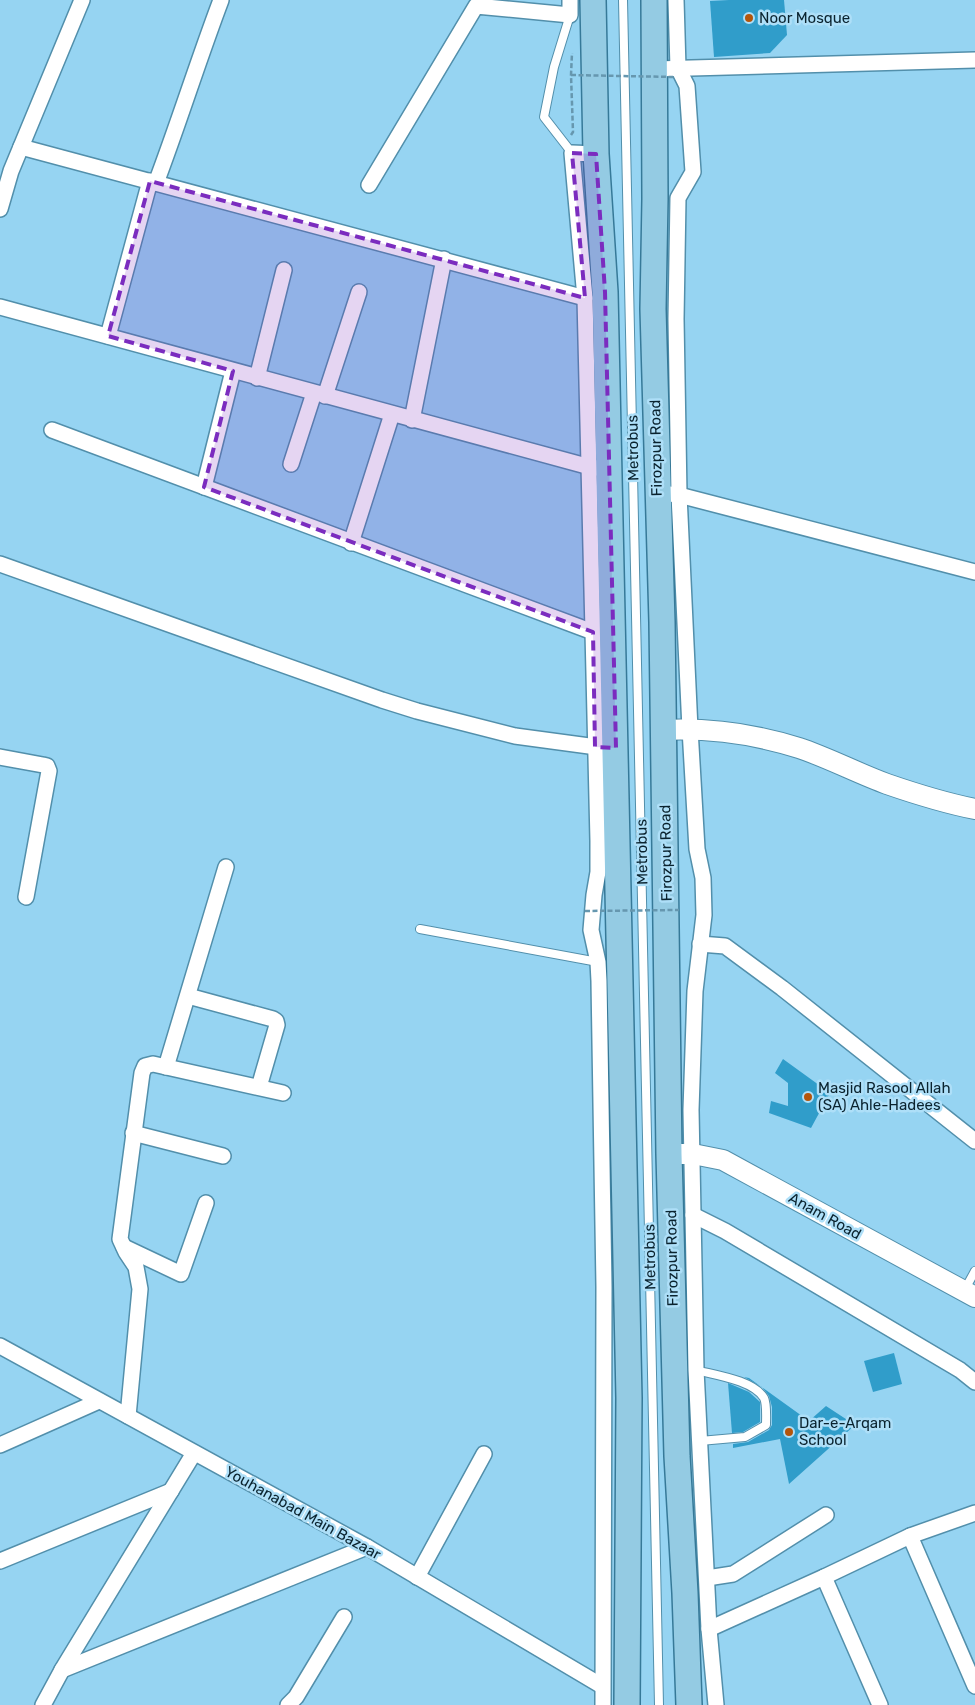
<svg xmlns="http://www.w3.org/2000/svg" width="975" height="1705" viewBox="0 0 975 1705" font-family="Rubik,sans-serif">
<rect width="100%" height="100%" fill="#96d4f2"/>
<g fill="#309dca">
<path d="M 729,0 L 784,0 L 787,35 L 770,53 L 714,57 L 710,1 Z"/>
<path d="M 783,1059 L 830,1093 L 811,1128 L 769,1113 L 771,1101 L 788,1106 L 788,1083 L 775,1073 Z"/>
<path d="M 894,1353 L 902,1384 L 873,1392 L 864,1361 Z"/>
<path d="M 744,1377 L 749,1378 L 809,1421 L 826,1406 L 855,1425 L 789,1484 L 780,1439 L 733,1448 L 733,1444 L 748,1442 L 769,1430 L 772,1425 L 772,1407 L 769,1396 L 762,1387 Z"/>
<path d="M 728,1383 L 749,1392 L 760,1402 L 760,1422 L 743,1432 L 732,1433 Z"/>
</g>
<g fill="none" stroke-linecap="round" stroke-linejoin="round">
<defs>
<g id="service">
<path d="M 623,0 L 659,1705"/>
<path d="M 570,15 L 554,67 L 544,117 L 572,153"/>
<path d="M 420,929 L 598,962"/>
<path d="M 964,1291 L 975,1271"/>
<path d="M 696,1370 C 715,1375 753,1380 764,1398 C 767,1404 766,1418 766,1425 L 745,1437 L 700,1441"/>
</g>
<g id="minor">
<path d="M 676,0 L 678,68 L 687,86 L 693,172 L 678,198 L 676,319 L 679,495 L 690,729 L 697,849 L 703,878 L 704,915 L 695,991 L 691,1110 L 696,1370 L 709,1629 L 716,1705"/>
<path d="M 655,69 L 975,60"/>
<path d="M 21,147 L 585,298"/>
<path d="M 596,154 L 572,153 L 585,298 L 598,841 L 598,872 L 594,895 L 591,930 L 598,962 L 599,981 L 604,1287 L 603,1705"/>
<path d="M 156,183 C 179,122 198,61 221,0"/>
<path d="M 369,185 L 476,6 L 570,15 L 570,0"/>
<path d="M 0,209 L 11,171 L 82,0"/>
<path d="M 0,307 L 590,467 L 597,468"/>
<path d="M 108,336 L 150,181"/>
<path d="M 257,378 L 284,270"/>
<path d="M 325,396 L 359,292"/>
<path d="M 412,420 L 444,259"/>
<path d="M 52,430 L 593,632"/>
<path d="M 291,464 L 314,393"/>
<path d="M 204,487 L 233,371"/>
<path d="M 669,494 L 679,495 L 975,572"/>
<path d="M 351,543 L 392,414"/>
<path d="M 0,564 L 382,700 L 417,711 L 515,736 L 604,748"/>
<path d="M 0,757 L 43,765 L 47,766 L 49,771 L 26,897"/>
<path d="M 700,944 L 725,946 L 782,988 L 975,1141"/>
<path d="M 188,996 L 273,1019 L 276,1021 L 277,1025 L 259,1087"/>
<path d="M 166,1067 L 226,867"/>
<path d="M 133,1133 L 223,1156"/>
<path d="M 693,1215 L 725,1231 L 960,1370 L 975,1382"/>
<path d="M 124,1247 L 181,1274 L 206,1203"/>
<path d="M 0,1346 L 367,1547 L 602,1686"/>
<path d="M 128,1416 L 140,1289 L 136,1267 L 126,1252 L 120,1239 L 142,1073 L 145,1066 L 153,1064 L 283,1093"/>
<path d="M 0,1445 L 99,1401"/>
<path d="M 910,1536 L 975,1513"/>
<path d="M 0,1561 L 171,1491"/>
<path d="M 417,1577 L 484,1454"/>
<path d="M 824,1577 L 910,1536 L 975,1686"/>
<path d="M 707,1578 L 733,1574 L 826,1515"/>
<path d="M 709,1629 L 824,1577 L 880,1705"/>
<path d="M 62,1670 L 367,1547"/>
<path d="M 43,1705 L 62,1670 L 194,1453"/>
<path d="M 288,1705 L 296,1697 L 344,1617"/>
</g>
<g id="tertiary">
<path d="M 663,730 C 709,728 755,734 799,748 C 829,758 857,773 887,784 C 916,794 945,803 975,809"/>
<path d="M 669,1154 L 693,1154 L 723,1160 L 975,1297"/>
</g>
<g id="primary">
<path d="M 593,0 L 596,154 L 605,292 L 629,1398 L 627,1705"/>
<path d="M 654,0 L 655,199 L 653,309 L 662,622 L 669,1154 L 677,1456 L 685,1593 L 689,1705"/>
</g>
</defs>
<use href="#service" stroke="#528fab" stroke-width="10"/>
<use href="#minor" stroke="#528fab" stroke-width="18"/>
<use href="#tertiary" stroke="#528fab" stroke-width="22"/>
<use href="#primary" stroke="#367998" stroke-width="28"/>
<path stroke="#6697af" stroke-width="2.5" stroke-dasharray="5 2.5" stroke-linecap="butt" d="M 571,135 L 573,132 L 571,75 L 572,53"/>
<use href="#service" stroke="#fff" stroke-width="8"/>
<use href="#minor" stroke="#fff" stroke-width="15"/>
<use href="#tertiary" stroke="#fff" stroke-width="20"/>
<use href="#primary" stroke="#94cbe3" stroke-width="25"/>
<g stroke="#6697af" stroke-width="2.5" stroke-dasharray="5 2.5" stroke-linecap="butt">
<path d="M 571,75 L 673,77"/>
<path d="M 585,911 L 679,910"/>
</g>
</g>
<path fill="#7b2cbf" fill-opacity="0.2" stroke="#7b2cbf" stroke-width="4" stroke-dasharray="10 6" stroke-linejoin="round" d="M 572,153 L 596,154 L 605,292 L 616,748 L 595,747 L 593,632 L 204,487 L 233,371 L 108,336 L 150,181 L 585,298 Z"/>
<g fill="#b4550a" stroke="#aedff8" stroke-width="2">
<circle cx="749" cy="18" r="5"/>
<circle cx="808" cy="1097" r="5"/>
<circle cx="789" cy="1432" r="5"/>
</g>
<g text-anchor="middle" stroke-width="5" stroke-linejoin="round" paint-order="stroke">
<g font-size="15" fill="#0a232f" stroke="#aedff8" text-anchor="start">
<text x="759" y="23">Noor Mosque</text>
<text x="818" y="1093">Masjid Rasool Allah<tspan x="818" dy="17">(SA) Ahle-Hadees</tspan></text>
<text x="799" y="1428">Dar-e-Arqam<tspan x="799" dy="17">School</tspan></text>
</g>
<g font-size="15" fill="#0a232f" stroke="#aedff8">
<text transform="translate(633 448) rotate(-91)" y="5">Metrobus</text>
<text transform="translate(656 448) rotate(-91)" y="5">Firozpur Road</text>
<text transform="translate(642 852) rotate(-91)" y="5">Metrobus</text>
<text transform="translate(666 853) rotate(-91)" y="5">Firozpur Road</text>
<text transform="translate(825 1216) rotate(29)" y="5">Anam Road</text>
<text transform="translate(650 1257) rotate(-91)" y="5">Metrobus</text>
<text transform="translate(672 1258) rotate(-91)" y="5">Firozpur Road</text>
<text transform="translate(303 1513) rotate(29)" y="5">Youhanabad Main Bazaar</text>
</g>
</g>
</svg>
